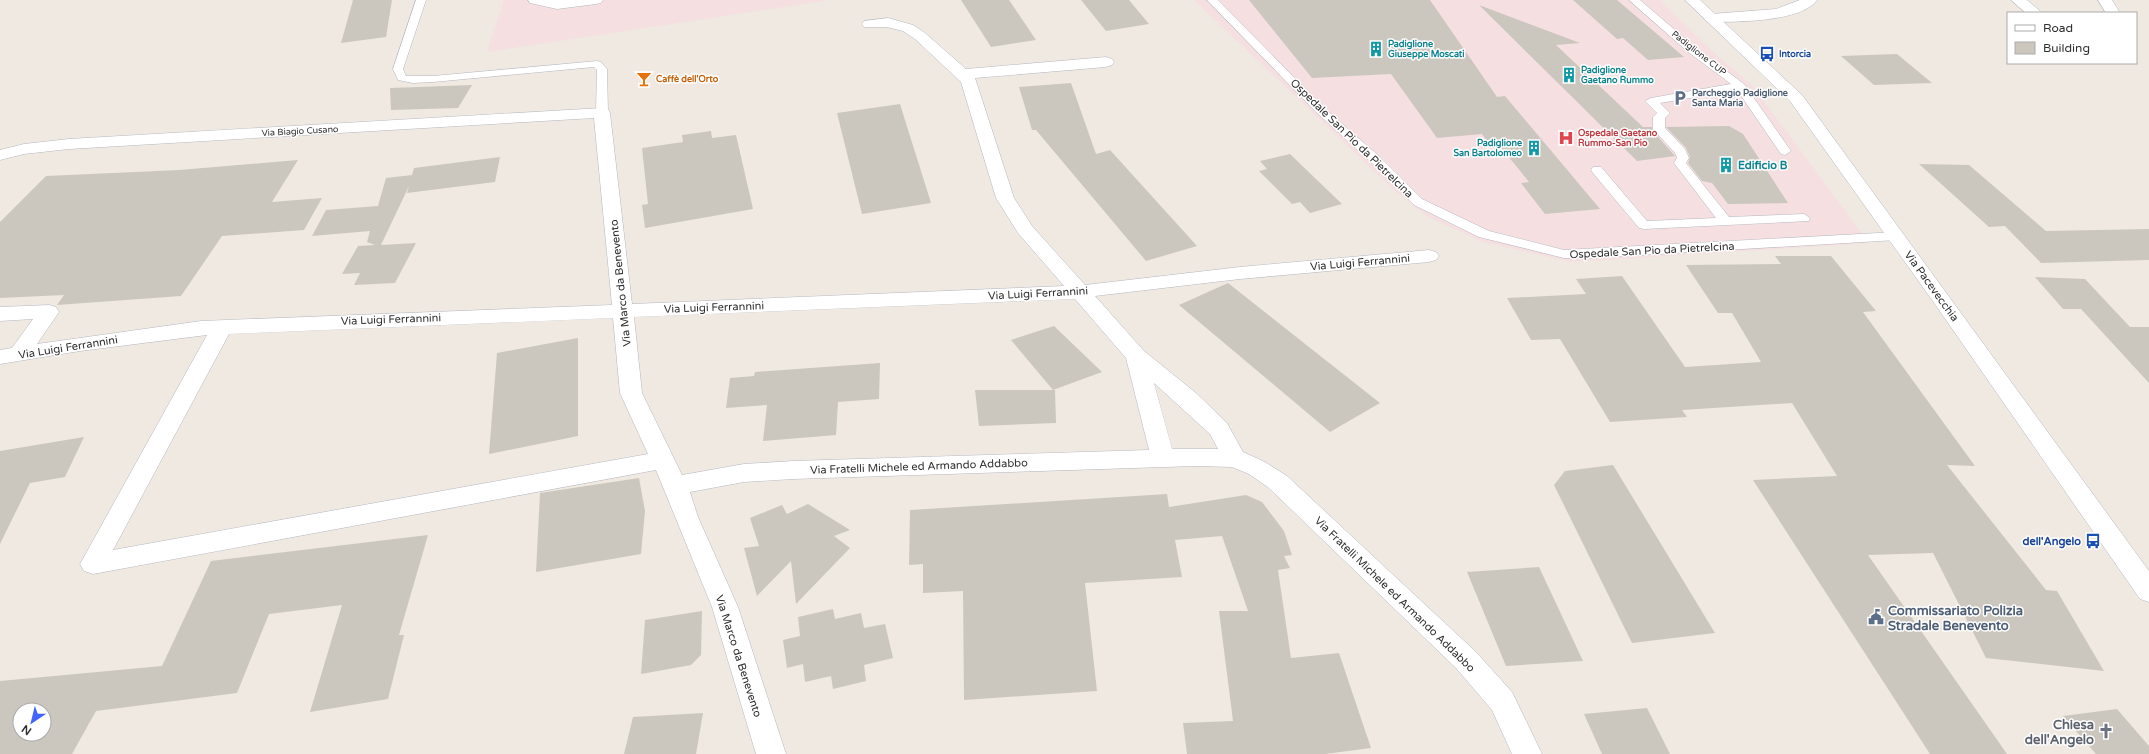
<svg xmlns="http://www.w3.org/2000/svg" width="2149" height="754" viewBox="0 0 2149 754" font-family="'Varela Round',sans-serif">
<rect width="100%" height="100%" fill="#efe9e1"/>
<g fill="#f5dfe0">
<path d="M 504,0 L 829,0 L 487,52 Z"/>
<path d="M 1194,0 L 1660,0 L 1712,51 L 1752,85 L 1869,243 L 1570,262 L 1483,242 L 1426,216 L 1396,192 Z"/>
</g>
<g fill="#cbc7bf" fill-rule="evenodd">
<path d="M 353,0 L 392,0 L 386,37 L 341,43 Z"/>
<path d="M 961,0 L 1009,0 L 1036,40 L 991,47 Z"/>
<path d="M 1081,0 L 1129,0 L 1149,24 L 1106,31 Z"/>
<path d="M 1249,0 L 1430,0 L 1497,97 L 1505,96 L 1600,209 L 1545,214 L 1521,183 L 1529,182 L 1495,140 L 1487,141 L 1482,134 L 1437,138 L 1391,74 L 1312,78 Z"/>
<path d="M 1573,0 L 1617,0 L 1684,57 L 1648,60 L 1623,38 L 1617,39 Z"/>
<path d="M 1479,5 L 1580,43 L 1556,45 L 1643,127 L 1652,127 L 1652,130 L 1675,156 L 1637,161 Z"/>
<path d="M 1897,54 L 1932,83 L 1874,85 L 1841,56 Z"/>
<path d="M 1071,83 L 1096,154 L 1110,150 L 1197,246 L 1146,261 L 1036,130 L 1032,130 L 1019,87 Z"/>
<path d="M 472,85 L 458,108 L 391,110 L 390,88 Z"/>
<path d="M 900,104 L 931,203 L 862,214 L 837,113 Z"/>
<path d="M 1729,126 L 1743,134 L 1788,203 L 1728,204 L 1712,183 L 1702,181 L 1688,163 L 1690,157 L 1686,148 L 1666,127 Z"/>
<path d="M 711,131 L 712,138 L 736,135 L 753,209 L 645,228 L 642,205 L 648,204 L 642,148 L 683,142 L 682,135 Z"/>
<path d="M 1290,154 L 1342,204 L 1310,213 L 1300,202 L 1292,204 L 1259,171 L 1267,169 L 1260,161 Z"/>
<path d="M 500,157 L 495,182 L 407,193 L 409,186 L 381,245 L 416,243 L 395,283 L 354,285 L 360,273 L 342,274 L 358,246 L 375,245 L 367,242 L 370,231 L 312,236 L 326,210 L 378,206 L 386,178 L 412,175 L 414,168 Z"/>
<path d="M 298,160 L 272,202 L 322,198 L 304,230 L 222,236 L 181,296 L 57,305 L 64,295 L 0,298 L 0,222 L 46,176 L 179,170 Z"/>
<path d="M 1919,164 L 1969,165 L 2046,231 L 2149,229 L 2149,260 L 2041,263 L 2005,226 L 1989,227 Z"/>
<path d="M 1775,256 L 1831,256 L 1876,311 L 1863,312 L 1975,466 L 1947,465 L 2046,590 L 2057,591 L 2104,671 L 1986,658 L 1933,553 L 1868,555 L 2007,754 L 1930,754 L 1753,480 L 1837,476 L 1792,403 L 1682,410 L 1687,417 L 1610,422 L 1560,339 L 1531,340 L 1507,298 L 1586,294 L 1576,279 L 1622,276 L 1685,367 L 1761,362 L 1732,313 L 1718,313 L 1686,265 L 1781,264 Z"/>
<path d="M 2035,277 L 2085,279 L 2130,327 L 2149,327 L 2149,383 L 2081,309 L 2063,309 Z"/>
<path d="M 1228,283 L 1380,403 L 1330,432 L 1179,305 Z"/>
<path d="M 1054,326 L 1102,372 L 1053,390 L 1055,390 L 1056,423 L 979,426 L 975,390 L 1053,390 L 1011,340 Z"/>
<path d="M 578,338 L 578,436 L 489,454 L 497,353 Z"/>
<path d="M 880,363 L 879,399 L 838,402 L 836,435 L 763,441 L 767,405 L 726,408 L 730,378 L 754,376 L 755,372 Z"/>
<path d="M 84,437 L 65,477 L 30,483 L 0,544 L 0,451 Z"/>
<path d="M 1613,465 L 1715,633 L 1632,643 L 1554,485 L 1565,471 Z"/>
<path d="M 639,478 L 645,511 L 641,554 L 536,572 L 540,493 Z"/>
<path d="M 1167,494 L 1169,507 L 1246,495 L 1262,502 L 1284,531 L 1292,555 L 1284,556 L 1290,568 L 1278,570 L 1291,658 L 1339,653 L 1371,748 L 1325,754 L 1187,754 L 1183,723 L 1233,721 L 1219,611 L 1248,611 L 1222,536 L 1175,540 L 1182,577 L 1085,583 L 1097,691 L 964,700 L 963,591 L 923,593 L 923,564 L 909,565 L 910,510 Z"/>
<path d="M 808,504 L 850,530 L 834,536 L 850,548 L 796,604 L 791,561 L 757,596 L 744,548 L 759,546 L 750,518 L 782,505 L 787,514 Z"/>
<path d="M 428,535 L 399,635 L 404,635 L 388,699 L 310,712 L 342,605 L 269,614 L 237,693 L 96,711 L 72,754 L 0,754 L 0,681 L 162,666 L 211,561 ZM 20,710 L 44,710 L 44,734 L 20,734 Z"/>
<path d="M 1539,567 L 1583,661 L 1506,666 L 1467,572 Z"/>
<path d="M 833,609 L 835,619 L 861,613 L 864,628 L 885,624 L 893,658 L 864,665 L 866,681 L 833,689 L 831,676 L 805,682 L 803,664 L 787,668 L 783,640 L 800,636 L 798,617 Z"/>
<path d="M 702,611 L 701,655 L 691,665 L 641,674 L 645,620 Z"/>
<path d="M 1647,708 L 1670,754 L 1602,754 L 1584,714 Z"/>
<path d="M 2117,709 L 2149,746 L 2149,754 L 2096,754 L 2063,716 Z"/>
<path d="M 703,713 L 696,754 L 624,754 L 633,717 Z"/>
</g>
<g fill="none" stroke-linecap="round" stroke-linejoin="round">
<defs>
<g id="service">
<path d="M 416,0 L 426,0 L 403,69 L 406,76 L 433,76 L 597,61 L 601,62 L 607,69 L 608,113 L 602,116 L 596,113 L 597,70 L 594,67 L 433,82 L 413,83 L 398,80 L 393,69 Z"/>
<path d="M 1207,0 L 1218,0 L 1324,108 L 1380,157 L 1422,199 L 1489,231 L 1564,250 L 1897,232 L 1904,236 L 1897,240 L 1589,258 L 1564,258 L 1479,237 L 1414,205 L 1372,163 L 1316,112 Z"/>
<path d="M 1629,0 L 1640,0 L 1696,48 L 1744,84 L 1791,151 L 1785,155 L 1781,154 L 1737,90 L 1660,103 L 1670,113 L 1665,118 L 1665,128 L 1685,149 L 1689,158 L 1686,163 L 1729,217 L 1804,214 L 1810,218 L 1809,221 L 1644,229 L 1639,228 L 1593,173 L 1591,170 L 1593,167 L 1601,167 L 1647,221 L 1716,218 L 1674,163 L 1677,158 L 1675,153 L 1653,129 L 1653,117 L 1657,113 L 1645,101 L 1651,98 L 1731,84 L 1688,52 Z"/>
</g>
<g id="minor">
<path d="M 528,0 L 603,0 L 601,3 L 596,4 L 557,9 L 530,3 Z"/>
<path d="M 1800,0 L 1817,0 C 1802,22 1736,22 1711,22 L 1706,21 L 1704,18 L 1706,15 L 1711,14 L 1776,9 Z"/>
<path d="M 2011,0 L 2027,0 L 2042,13 L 2026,13 Z"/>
<path d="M 2098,0 L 2112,0 L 2120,13 L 2106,13 Z"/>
<path d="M 888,18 L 913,25 L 925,33 L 966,69 L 1106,57 L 1112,59 L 1114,62 L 1112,65 L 1106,67 L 975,78 L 1014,198 L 1032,226 L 1085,285 L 1240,267 L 1429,250 L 1436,252 L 1439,256 L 1436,260 L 1429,262 L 1240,279 L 1095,296 L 1144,351 L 1196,393 L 1227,423 L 1243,452 L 1265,462 L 1287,476 L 1476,652 L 1512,692 L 1542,754 L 1512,754 L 1492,710 L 1456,668 L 1269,488 L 1249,474 L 1232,467 L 1196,466 L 793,479 L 744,482 L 690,492 L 698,517 L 738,607 L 786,754 L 756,754 L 712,607 L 656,470 L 93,574 L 84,571 L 80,564 L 84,557 L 207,335 L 80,351 L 0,364 L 0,350 L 12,348 L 33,319 L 0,321 L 0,307 L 49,305 L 56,307 L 59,312 L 37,344 L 201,321 L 612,305 L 594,118 L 69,149 L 24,154 L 0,160 L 0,150 L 24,144 L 69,139 L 602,108 L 608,109 L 610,113 L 632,304 L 1064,286 L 1018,233 L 996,198 L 961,82 L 915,39 L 903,31 L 887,27 L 864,27 L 862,24 L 864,21 ZM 1075,299 L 1126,358 L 1149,450 L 793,461 L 744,464 L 682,475 L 642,393 L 634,317 ZM 613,318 L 620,393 L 648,454 L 113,550 L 229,334 ZM 1154,383 L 1210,434 L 1218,449 L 1172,449 Z"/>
</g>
<path id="tertiary" d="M 1685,0 L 1700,0 L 1802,95 L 2149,571 L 2149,602 L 2140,599 L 1937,307 L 1790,101 Z"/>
</defs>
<use href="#service" stroke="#b4b7c1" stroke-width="1"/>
<use href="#minor" stroke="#b4b7c1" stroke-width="1"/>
<use href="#tertiary" stroke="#b4b7c1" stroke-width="1"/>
<use href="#service" fill="#fff" fill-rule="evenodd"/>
<use href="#minor" fill="#fff" fill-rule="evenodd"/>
<use href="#tertiary" fill="#fff" fill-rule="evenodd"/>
</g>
<defs>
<symbol id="building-bare" viewBox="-9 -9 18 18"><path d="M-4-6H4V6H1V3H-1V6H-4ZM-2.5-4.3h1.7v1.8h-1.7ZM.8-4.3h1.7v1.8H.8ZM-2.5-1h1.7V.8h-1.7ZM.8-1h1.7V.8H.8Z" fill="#0f9aa8" stroke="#fff" stroke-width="2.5" paint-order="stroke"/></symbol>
<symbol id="bus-bare" viewBox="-9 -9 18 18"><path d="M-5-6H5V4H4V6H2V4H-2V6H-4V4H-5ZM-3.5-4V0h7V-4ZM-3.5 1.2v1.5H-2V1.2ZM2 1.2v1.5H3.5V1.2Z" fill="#1a4fb4" stroke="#fff" stroke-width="2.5" paint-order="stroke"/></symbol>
<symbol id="bar-bare" viewBox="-9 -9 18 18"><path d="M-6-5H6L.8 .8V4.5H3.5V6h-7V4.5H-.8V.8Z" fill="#e8710a" stroke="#fff" stroke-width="2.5" paint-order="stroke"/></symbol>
<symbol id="parking-bare" viewBox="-9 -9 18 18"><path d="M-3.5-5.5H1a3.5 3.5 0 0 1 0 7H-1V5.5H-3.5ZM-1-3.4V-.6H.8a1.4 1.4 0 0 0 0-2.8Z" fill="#5c6f8a" stroke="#fff" stroke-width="2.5" paint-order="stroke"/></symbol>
<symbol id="hospital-bare" viewBox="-9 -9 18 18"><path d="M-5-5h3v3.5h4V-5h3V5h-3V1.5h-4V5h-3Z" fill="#e0444e" stroke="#fff" stroke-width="2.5" paint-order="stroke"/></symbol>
<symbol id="civic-bare" viewBox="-9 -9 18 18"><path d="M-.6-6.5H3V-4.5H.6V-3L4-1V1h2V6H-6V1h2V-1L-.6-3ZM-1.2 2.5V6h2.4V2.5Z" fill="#5c6f8a" stroke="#fff" stroke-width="2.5" paint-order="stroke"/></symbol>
<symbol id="church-bare" viewBox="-9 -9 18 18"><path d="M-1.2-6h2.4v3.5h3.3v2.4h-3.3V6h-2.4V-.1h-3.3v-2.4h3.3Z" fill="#6b7280" stroke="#fff" stroke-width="2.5" paint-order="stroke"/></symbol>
</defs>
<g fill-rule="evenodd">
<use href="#building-bare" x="1365" y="38" width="22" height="22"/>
<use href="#bus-bare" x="1756" y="43" width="22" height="22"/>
<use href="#building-bare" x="1558" y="64" width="22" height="22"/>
<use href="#bar-bare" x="633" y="68" width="22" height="22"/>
<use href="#parking-bare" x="1669" y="87" width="22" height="22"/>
<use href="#hospital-bare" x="1555" y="127" width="22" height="22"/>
<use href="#building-bare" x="1523" y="137" width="22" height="22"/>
<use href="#building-bare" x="1715" y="154" width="22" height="22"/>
<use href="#bus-bare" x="2082" y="530" width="22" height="22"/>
<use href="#civic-bare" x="1865" y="606" width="22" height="22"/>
<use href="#church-bare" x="2095" y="720" width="22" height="22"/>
</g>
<g text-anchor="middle" stroke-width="3" stroke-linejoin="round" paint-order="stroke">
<g font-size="9" font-weight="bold" fill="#0d838f" stroke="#fff" text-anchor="start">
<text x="1388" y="47">Padiglione<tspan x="1388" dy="10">Giuseppe Moscati</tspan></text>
<text x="1581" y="73">Padiglione<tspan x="1581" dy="10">Gaetano Rummo</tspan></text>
<text x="1522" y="146" text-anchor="end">Padiglione<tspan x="1522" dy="10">San Bartolomeo</tspan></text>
</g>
<g font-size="9" fill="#2e2e2e" stroke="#fff">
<text transform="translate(1699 53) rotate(38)" y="3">Padiglione CUP</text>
<text transform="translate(300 131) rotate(-3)" y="3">Via Biagio Cusano</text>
</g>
<g font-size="9" font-weight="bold" fill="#164399" stroke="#fff" text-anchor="start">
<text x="1779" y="57">Intorcia</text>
</g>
<g font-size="9" font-weight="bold" fill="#c56008" stroke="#fff" text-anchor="start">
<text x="656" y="82">Caffè dell'Orto</text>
</g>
<g font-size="9" font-weight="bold" fill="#4e5e75" stroke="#fff" text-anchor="start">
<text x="1692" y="96">Parcheggio Padiglione<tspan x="1692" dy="10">Santa Maria</tspan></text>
</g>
<g font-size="9" font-weight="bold" fill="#be3a42" stroke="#fff" text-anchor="start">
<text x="1578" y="136">Ospedale Gaetano<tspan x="1578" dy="10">Rummo-San Pio</tspan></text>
</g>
<g font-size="11" fill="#2e2e2e" stroke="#fff">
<text transform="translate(1352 138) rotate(44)" y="4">Ospedale San Pio da Pietrelcina</text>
<text transform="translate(1652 250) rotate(-3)" y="4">Ospedale San Pio da Pietrelcina</text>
<text transform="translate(1360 262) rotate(-5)" y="4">Via Luigi Ferrannini</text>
<text transform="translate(620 283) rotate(-96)" y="4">Via Marco da Benevento</text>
<text transform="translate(1932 286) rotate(54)" y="4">Via Pacevecchia</text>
<text transform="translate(1038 293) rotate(-3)" y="4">Via Luigi Ferrannini</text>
<text transform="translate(714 307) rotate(-2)" y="4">Via Luigi Ferrannini</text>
<text transform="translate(391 319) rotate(-2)" y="4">Via Luigi Ferrannini</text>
<text transform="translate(68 347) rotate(-9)" y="4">Via Luigi Ferrannini</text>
<text transform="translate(919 466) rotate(-2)" y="4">Via Fratelli Michele ed Armando Addabbo</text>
<text transform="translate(1395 594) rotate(44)" y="4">Via Fratelli Michele ed Armando Addabbo</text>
<text transform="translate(739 656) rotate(72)" y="4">Via Marco da Benevento</text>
</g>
<g font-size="11" font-weight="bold" fill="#0d838f" stroke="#fff" text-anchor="start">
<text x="1738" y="169">Edificio B</text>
</g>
<g font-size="11" font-weight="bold" fill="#164399" stroke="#fff" text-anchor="end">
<text x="2081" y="545">dell'Angelo</text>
</g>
<g font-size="13" font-weight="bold" fill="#4e5e75" stroke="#fff" text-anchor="start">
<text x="1888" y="615">Commissariato Polizia<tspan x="1888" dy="15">Stradale Benevento</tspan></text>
</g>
<g font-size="13" font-weight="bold" fill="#5b616d" stroke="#fff" text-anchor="end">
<text x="2094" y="729">Chiesa<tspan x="2094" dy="15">dell'Angelo</tspan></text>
</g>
</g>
<rect x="2007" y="12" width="130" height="52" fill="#ffffff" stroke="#ababab"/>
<rect x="2015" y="25" width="20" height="6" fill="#ffffff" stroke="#ababab"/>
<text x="2043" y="32" font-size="12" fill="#2e2e2e">Road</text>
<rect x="2015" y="42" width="20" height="12" fill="#cbc7bf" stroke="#ababab"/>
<text x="2043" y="52" font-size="12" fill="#2e2e2e">Building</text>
<g transform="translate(32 722) rotate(215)"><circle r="19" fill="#ffffff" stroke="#ababab"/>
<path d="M0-3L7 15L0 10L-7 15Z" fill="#4264fb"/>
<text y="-6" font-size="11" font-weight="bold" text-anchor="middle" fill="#2e2e2e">N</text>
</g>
</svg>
